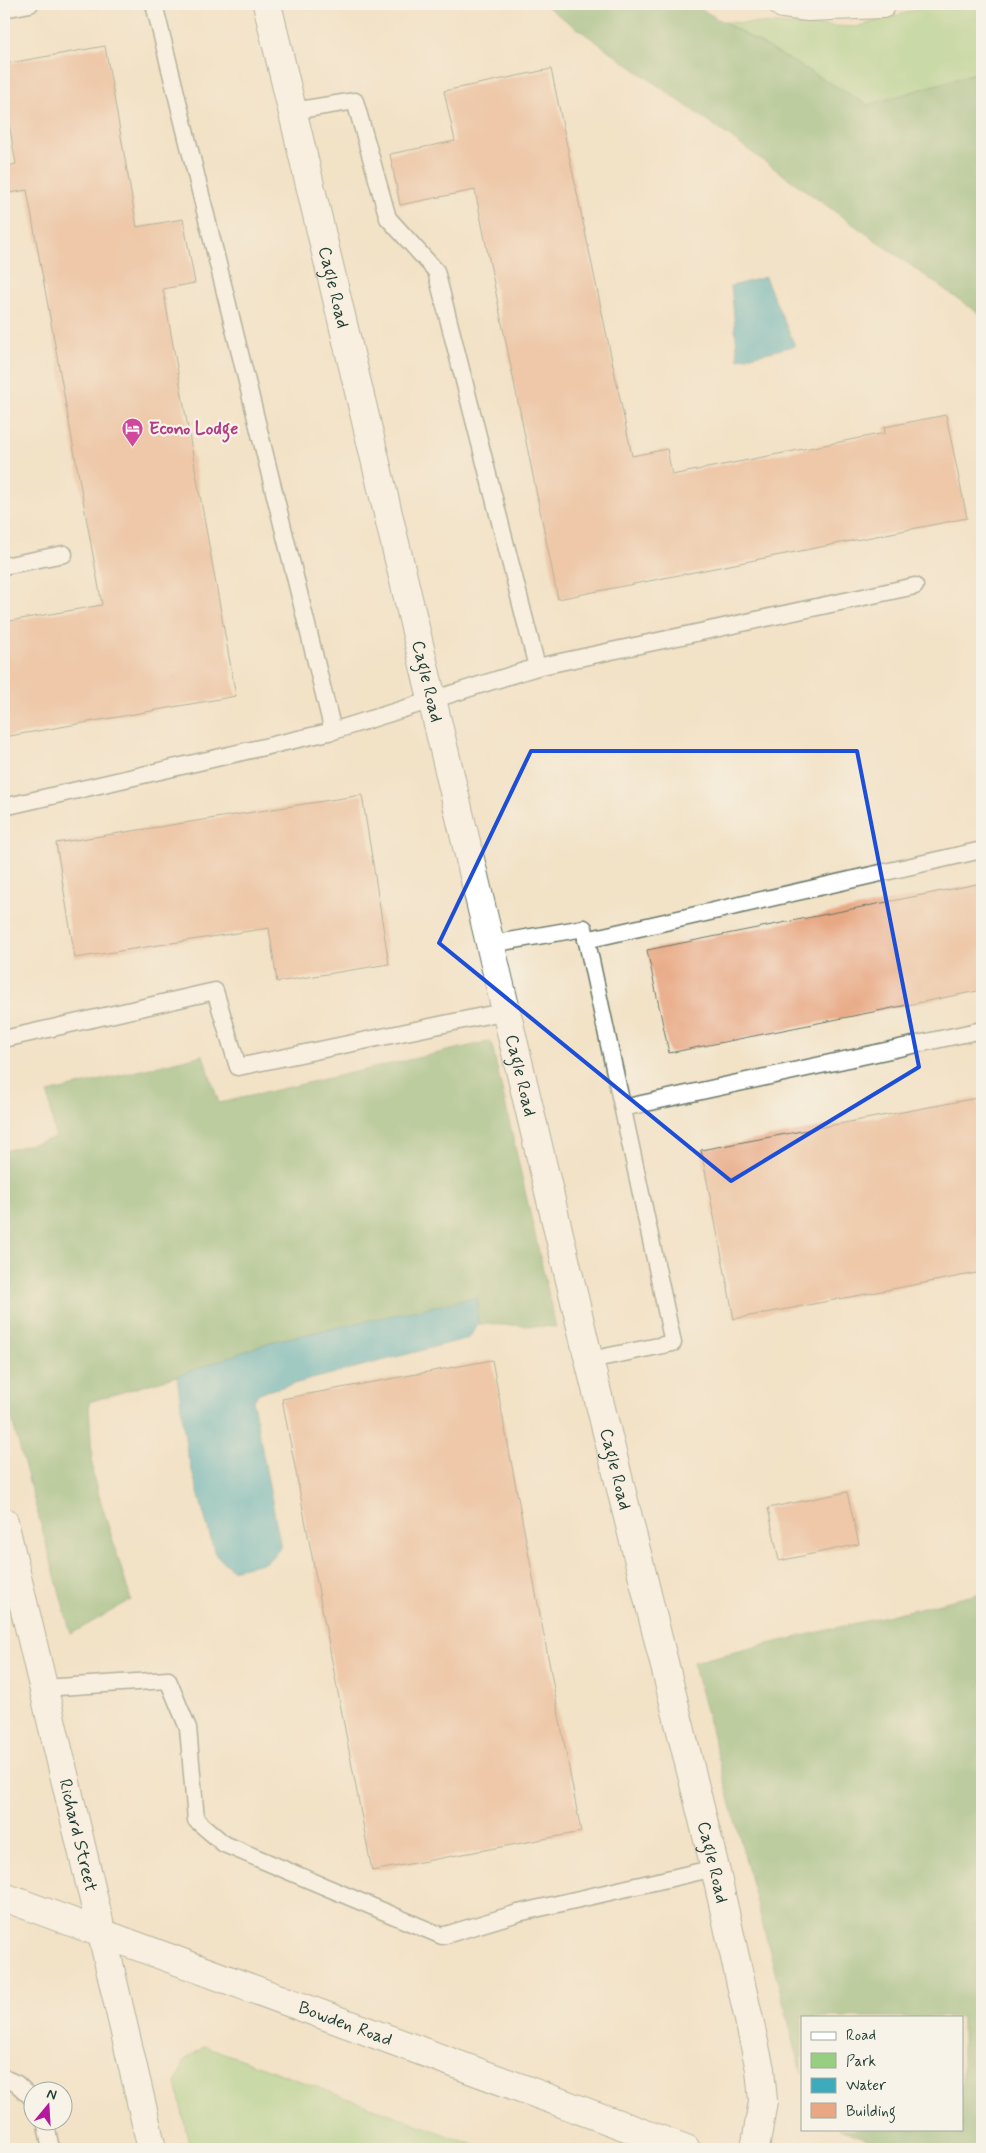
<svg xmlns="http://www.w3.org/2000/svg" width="986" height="2153" viewBox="0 0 986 2153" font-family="Mynerve,sans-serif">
<rect width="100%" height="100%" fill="#f7f3e8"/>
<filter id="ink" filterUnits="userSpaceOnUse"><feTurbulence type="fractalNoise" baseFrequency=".02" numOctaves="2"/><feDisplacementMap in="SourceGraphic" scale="10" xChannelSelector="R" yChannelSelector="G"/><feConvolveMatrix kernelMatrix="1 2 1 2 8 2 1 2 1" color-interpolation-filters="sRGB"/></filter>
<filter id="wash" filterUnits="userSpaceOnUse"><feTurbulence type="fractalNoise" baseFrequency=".0096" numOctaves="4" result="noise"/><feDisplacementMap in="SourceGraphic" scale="20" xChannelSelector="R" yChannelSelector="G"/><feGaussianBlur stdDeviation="1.12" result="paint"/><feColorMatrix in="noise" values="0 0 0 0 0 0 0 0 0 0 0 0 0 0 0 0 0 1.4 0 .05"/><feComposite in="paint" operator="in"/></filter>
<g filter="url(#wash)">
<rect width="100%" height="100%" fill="#f2e2c6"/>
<g fill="#98ce80" stroke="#5c865a">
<path d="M 936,4 L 982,4 L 982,71 L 868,105 L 724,22 L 856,27 Z"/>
<path d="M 205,2046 L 485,2149 L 190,2149 L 176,2083 L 185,2060 Z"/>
</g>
<g fill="#7ab16e" stroke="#4c7751">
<path d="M 543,4 L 692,4 L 868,105 L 982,71 L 982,316 Z"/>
<path d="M 491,1041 L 556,1327 L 478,1324 L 477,1297 L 270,1342 L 177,1376 L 89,1402 L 93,1476 L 131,1600 L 71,1634 L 4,1391 L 4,1151 L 55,1138 L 48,1093 L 203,1055 L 219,1103 Z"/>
<path d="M 982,1593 L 982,2149 L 895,2149 L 839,2129 L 962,2129 L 962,2017 L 802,2017 L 802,2073 L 693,1662 Z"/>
</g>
<g fill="#3eabbd" stroke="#2e7478">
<path d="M 765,277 L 795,346 L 738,359 L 731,286 Z"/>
<path d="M 477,1297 L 478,1324 L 469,1338 L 259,1393 L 253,1402 L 281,1548 L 267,1562 L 232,1570 L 215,1554 L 187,1453 L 177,1376 L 270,1342 Z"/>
</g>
<g id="blocks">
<g fill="#e8a884">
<path d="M 105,46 L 137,227 L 183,219 L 195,283 L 163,289 L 236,696 L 4,737 L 4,622 L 102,605 L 27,190 L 4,194 L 4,167 L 16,164 L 4,95 L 4,64 Z"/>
<path d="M 551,69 L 632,456 L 667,449 L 672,475 L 885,433 L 884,427 L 946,415 L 967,518 L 558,599 L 475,190 L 400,205 L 390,154 L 455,141 L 444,91 Z"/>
<path d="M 362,795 L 389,964 L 277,982 L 269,928 L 75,958 L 56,843 Z"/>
<path d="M 982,883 L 982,990 L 669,1053 L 647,950 Z"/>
<path d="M 977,1098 L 982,1123 L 982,1272 L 734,1319 L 701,1150 Z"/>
<path d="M 492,1360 L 581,1832 L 372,1871 L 282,1399 Z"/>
<path d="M 847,1492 L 859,1544 L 779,1561 L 768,1508 Z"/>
</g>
</g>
</g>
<g filter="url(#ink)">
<use href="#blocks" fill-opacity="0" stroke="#697767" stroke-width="1"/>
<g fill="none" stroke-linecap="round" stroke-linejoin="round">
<defs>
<g id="lane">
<path d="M 154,4 L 333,731"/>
<path d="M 4,9 L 30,4"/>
<path d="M 4,566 L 64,554"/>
<path d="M 537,667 L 915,586"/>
<path d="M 4,807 L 333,731 L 537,667 L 436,271 L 388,218 L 355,101 L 293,111"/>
<path d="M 586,940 L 982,850"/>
<path d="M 491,944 L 584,928 L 673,1343 L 590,1360"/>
<path d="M 4,1039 L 215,991 L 238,1067 L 507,1011"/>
<path d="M 623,1108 L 982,1030"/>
<path d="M 43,1688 L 168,1680 L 188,1728 L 196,1820 L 224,1844 L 442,1936 L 518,1913 L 715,1868"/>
<path d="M 4,2078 L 17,2084 L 32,2098"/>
<path d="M 45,2120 L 51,2149"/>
</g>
<g id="street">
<path id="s1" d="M 267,4 L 587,1352 L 715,1868 L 760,2069 L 763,2101 L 755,2149"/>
</g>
<path id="secondary" d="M 102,1934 L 152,2149"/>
<g id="primary">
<path id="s2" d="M 4,1522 L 102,1934"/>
<path id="s3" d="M 4,1897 L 686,2149"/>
</g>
<path id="highway" d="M 783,4 L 808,7 L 882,4"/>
</defs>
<use href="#lane" stroke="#697767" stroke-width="19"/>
<use href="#street" stroke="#697767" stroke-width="30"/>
<use href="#secondary" stroke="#697767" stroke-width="30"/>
<use href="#primary" stroke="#697767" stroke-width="30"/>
<use href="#highway" stroke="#697767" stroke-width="30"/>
<use href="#lane" stroke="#fff" stroke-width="16"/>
<use href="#street" stroke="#fff" stroke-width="28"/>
<use href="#secondary" stroke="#fff" stroke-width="28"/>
<use href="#primary" stroke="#fff" stroke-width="28"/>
<use href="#highway" stroke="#fff" stroke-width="28"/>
</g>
</g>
<path d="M0 0H986V2153H0ZM 531,751 L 857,751 L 919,1067 L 731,1181 L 439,943 Z" fill="#f2e2c6" fill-opacity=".55" fill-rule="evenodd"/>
<path fill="none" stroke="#1d4ed8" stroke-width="4" stroke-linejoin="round" d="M 531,751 L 857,751 L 919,1067 L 731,1181 L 439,943 Z"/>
<defs>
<symbol id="hotel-pin" viewBox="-11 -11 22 30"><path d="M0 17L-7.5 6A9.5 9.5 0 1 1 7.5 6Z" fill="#d1479c" stroke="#f7f3e8"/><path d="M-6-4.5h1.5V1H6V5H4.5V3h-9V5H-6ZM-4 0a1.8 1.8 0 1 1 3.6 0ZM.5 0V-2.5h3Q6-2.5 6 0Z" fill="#fff"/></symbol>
</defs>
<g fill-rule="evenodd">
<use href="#hotel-pin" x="120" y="416" width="25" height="34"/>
</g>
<g text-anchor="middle" stroke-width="4.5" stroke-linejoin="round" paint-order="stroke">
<g font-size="18" fill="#1f3d34" stroke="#f7f3e8">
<text dy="6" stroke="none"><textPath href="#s1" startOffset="291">Cagle Road</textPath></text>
<text dy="6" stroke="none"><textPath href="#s1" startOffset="696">Cagle Road</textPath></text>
<text dy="6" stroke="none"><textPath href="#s1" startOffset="1101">Cagle Road</textPath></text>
<text dy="6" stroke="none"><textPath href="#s1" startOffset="1506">Cagle Road</textPath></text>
<text dy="6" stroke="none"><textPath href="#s2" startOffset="322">Richard Street</textPath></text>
<text dy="6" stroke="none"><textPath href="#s1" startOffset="1911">Cagle Road</textPath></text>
<text dy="6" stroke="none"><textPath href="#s3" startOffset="364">Bowden Road</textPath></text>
</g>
<g font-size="18" font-weight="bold" fill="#b23c85" stroke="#f7f3e8" text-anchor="start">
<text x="149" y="434">Econo Lodge</text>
</g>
</g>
<rect width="986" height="2153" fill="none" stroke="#f7f3e8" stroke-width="20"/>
<rect x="801" y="2016" width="162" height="115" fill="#f7f3e8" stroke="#a1aaa0"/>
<rect x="811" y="2032" width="25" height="8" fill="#ffffff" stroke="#a1aaa0"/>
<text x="846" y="2040" font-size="15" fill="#1f3d34">Road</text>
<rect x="811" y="2053" width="25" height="15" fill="#98ce80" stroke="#a1aaa0"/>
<text x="846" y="2066" font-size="15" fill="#1f3d34">Park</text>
<rect x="811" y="2078" width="25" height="15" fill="#3eabbd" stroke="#a1aaa0"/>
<text x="846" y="2090" font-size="15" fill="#1f3d34">Water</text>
<rect x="811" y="2103" width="25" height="15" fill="#e8a884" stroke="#a1aaa0"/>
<text x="846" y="2116" font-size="15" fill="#1f3d34">Building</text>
<g transform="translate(48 2106) rotate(18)"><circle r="24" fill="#f7f3e8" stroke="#a1aaa0"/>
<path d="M0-4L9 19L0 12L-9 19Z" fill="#b5179e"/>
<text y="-8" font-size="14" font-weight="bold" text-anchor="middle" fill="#1f3d34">N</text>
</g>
</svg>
